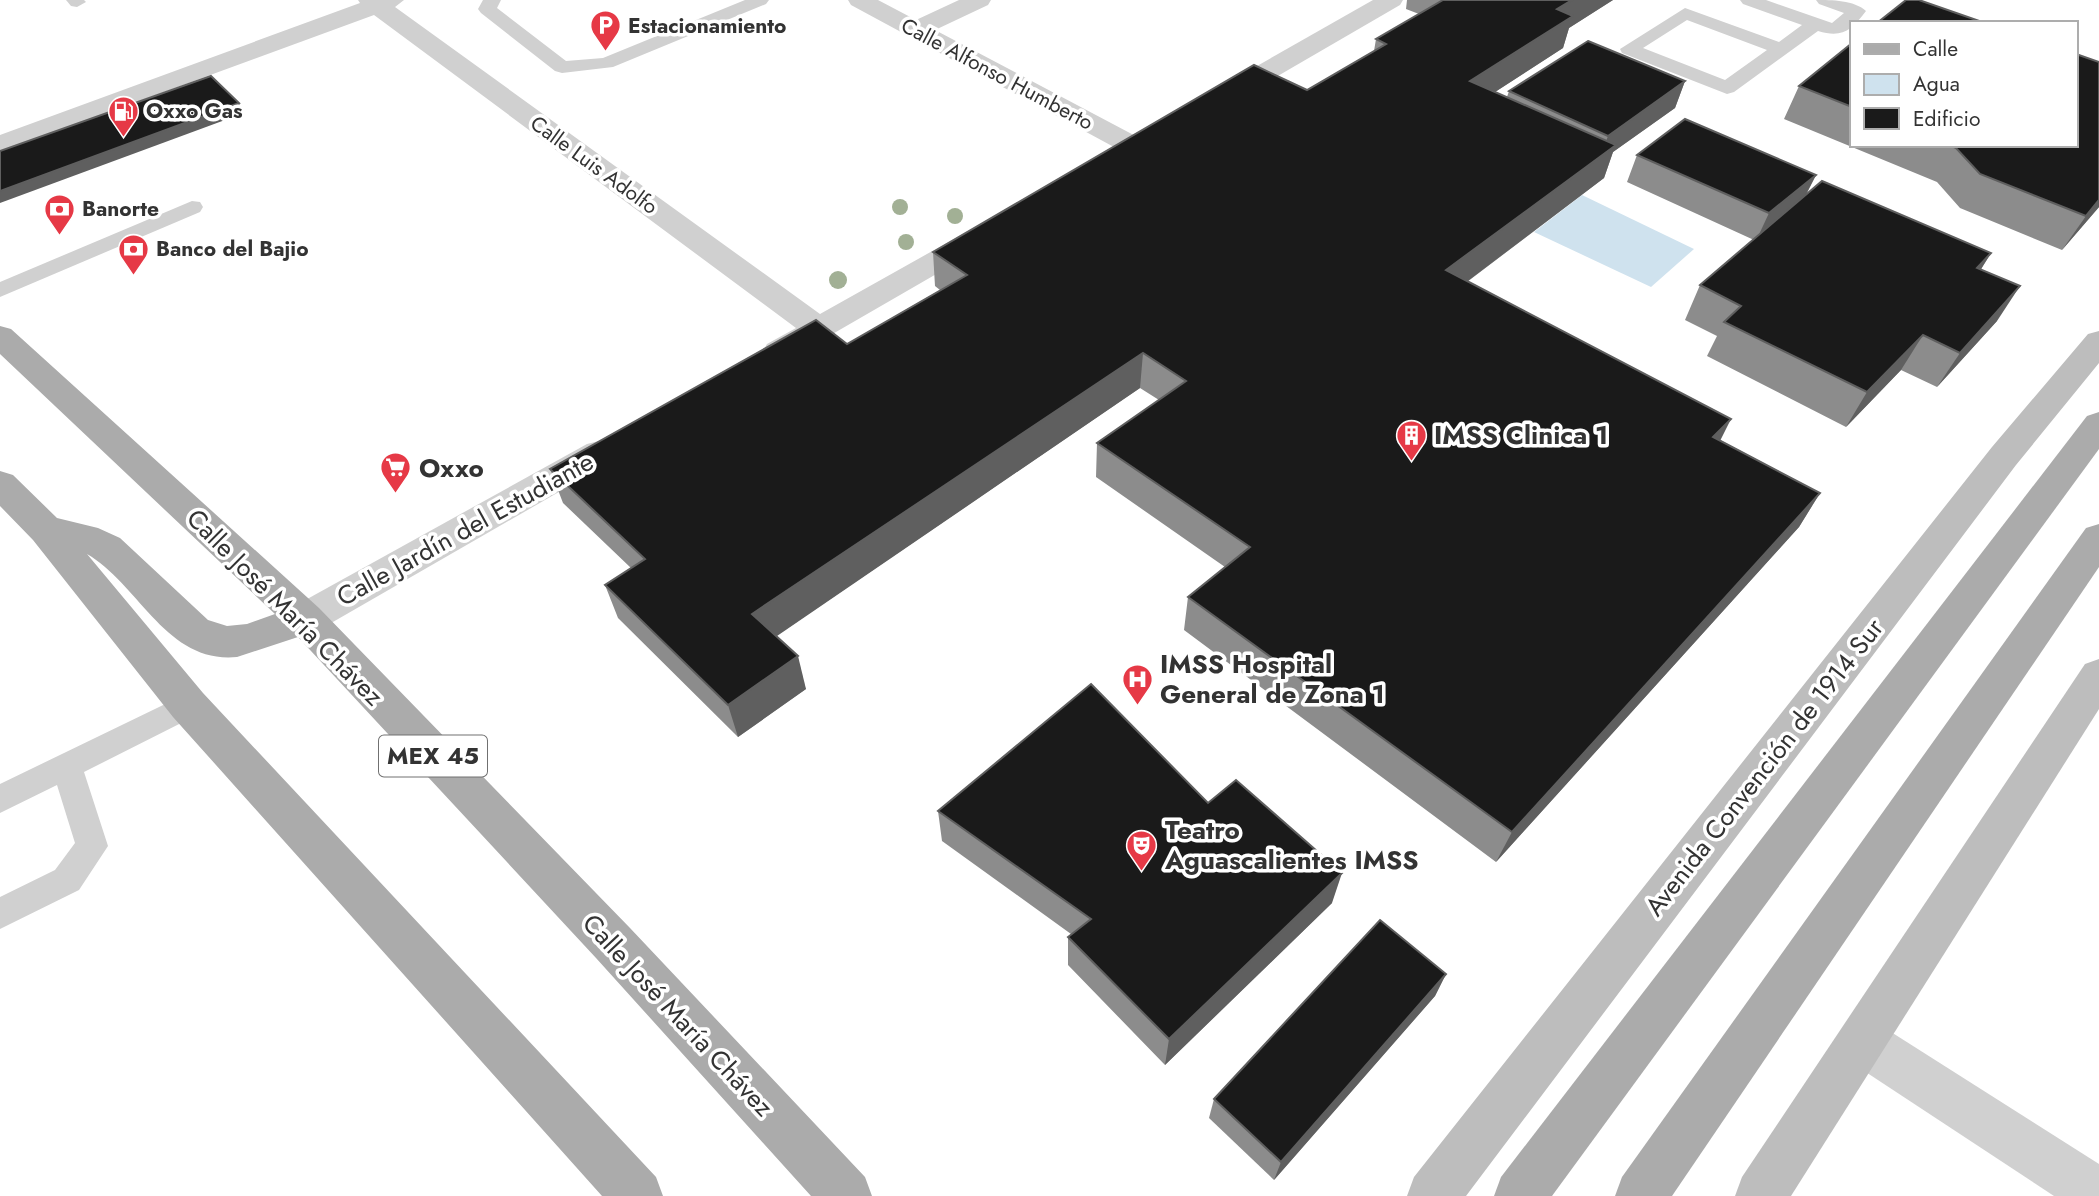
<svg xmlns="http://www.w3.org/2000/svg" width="2099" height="1196" viewBox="0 0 2099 1196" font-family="Jost,sans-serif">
<rect width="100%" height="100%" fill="#fff"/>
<path fill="#cfe2ee" d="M 1582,195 L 1694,249 L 1651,287 L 1534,232 Z"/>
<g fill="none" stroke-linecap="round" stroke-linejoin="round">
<g fill="#d0d0d0" fill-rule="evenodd">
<path d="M 66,0 L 84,0 L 86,2 L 77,7 L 71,6 Z"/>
<path d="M 483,0 L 501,0 L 497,8 L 566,61 L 603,58 L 745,0 L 769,0 L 766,4 L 613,67 L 562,73 L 555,71 L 481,13 L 478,9 Z"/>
<path d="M 1740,0 L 1766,0 L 1832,23 L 1844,13 L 1819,4 L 1816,0 C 1832,0 1854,0 1866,11 C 1851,31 1842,38 1818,31 L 1734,92 L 1727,94 L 1622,53 L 1620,49 L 1685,8 L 1779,42 L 1802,25 L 1743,4 ZM 1687,20 L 1767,50 L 1725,80 L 1643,48 Z"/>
<path d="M 192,201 L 200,202 L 203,207 L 200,212 L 0,297 L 0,282 Z"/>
<path d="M 188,693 L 199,696 L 203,705 L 199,714 L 84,772 L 108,846 L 79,890 L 0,929 L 0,897 L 55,870 L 75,843 L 57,785 L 0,813 L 0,784 Z"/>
</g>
<g fill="#d0d0d0" fill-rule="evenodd">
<path d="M 358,0 L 404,0 L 395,7 L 820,314 L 968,231 L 979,228 L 990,231 L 994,237 L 990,243 L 791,358 L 779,362 L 767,358 L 763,351 L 767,344 L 796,328 L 374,15 L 0,152 L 0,135 L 360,3 Z"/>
<path d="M 848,0 L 878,0 L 916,20 L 959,0 L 991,0 L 988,5 L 935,30 L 1145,141 L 1149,147 L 1145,153 L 1135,155 L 1125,153 L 851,5 Z"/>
<path d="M 1373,0 L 1403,0 L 1400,5 L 1231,103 L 1222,105 L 1213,103 L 1209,97 L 1213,91 Z"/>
<path d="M 599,441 L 611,444 L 617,453 L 611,462 L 319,630 L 305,634 L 291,630 L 286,619 L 291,608 L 587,444 Z"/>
<path d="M 1863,1018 L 1880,1025 L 2099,1164 L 2099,1196 L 2054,1196 L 1846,1059 L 1838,1042 L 1846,1025 Z"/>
</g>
<g fill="#bdbdbd" fill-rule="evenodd">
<path d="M 2099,331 L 2099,363 L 2016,465 L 1466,1196 L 1407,1196 L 1414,1177 L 1992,447 L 2088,334 Z"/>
<path d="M 2099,659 L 2099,709 L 1791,1196 L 1735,1196 L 1742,1177 L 2085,664 Z"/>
</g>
<g fill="#ababab" fill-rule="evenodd">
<path d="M 0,326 L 11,329 L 319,608 L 630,928 L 865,1177 L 872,1196 L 811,1196 L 596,958 L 298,637 L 237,657 C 166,664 139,584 87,554 L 203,693 L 656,1177 L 663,1196 L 602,1196 L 173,717 L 33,540 L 0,506 L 0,471 L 13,475 L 57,518 L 98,528 L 120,538 L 208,620 L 227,626 L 247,624 L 275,614 L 0,354 Z"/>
<path d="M 2099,412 L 2099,449 L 1552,1196 L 1494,1196 L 1501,1177 L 2087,416 Z"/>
<path d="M 2099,524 L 2099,567 L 1672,1196 L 1615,1196 L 1622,1177 L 2086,528 Z"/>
</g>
</g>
<g fill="#a2b095">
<circle cx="900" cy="207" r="8"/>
<circle cx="955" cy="216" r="8"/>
<circle cx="906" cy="242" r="8"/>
<circle cx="838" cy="280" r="9"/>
</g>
<g fill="#8c8c8c">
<path d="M 1407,0 L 1613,0 L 1569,28 L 1563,48 L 1495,92 L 1507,97 L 1509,91 L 1685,81 L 1675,108 L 1613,152 L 1604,178 L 1467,282 L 1720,440 L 1820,493 L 1799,527 L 1496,862 L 1184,630 L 1188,597 L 1225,567 L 1096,477 L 1097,443 L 1159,400 L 1140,388 L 776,636 L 806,689 L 738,737 L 618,618 L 605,585 L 631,568 L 563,503 L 550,469 L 847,344 L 940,290 L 935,286 L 933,252 L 1307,90 L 1374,51 L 1376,39 L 1419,14 L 1406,9 Z"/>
<path d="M 1852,43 L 1852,145 L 2076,145 L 2099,207 L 2062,250 L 1960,208 L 1937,182 L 1784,119 L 1799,86 Z"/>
<path d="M 1637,155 L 1816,175 L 1806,195 L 1991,253 L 1981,269 L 1997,321 L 1937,387 L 1901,370 L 1846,427 L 1707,356 L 1717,336 L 1685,320 L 1700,285 L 1754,240 L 1627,182 Z"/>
<path d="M 1208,803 L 1332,903 L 1165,1065 L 1068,965 L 1068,937 L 1071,934 L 942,841 L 938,811 Z"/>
<path d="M 1446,974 L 1435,996 L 1274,1180 L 1209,1118 L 1214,1099 Z"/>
</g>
<g fill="#5f5f5f">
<path d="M 1572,0 L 1613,0 L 1569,28 L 1563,48 L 1461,114 L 1470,81 L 1557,9 Z"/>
<path d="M 1685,81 L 1675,108 L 1613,152 L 1604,178 L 1436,305 L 1446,270 L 1601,156 L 1608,136 Z"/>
<path d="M 239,103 L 244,113 L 0,203 L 0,191 Z"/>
<path d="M 1816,175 L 1802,202 L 1756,241 L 1769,213 Z"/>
<path d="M 2099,200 L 2099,207 L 2062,250 L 2086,216 Z"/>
<path d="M 1991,253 L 1970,287 L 1977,268 Z"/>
<path d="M 2020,286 L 1997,321 L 1937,387 L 1960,353 Z"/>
<path d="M 1923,335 L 1901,370 L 1846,427 L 1867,392 Z"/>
<path d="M 1143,353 L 1140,388 L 761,647 L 752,614 Z"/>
<path d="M 1731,419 L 1714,453 L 1713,437 Z"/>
<path d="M 1820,493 L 1799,527 L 1496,862 L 1512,832 Z"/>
<path d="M 798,656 L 806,689 L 738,737 L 728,705 Z"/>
<path d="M 1342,873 L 1332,903 L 1165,1065 L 1169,1039 Z"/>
<path d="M 1446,974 L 1435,996 L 1274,1180 L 1281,1162 Z"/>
</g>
<g fill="#1a1a1a" stroke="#5f5f5f" stroke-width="2">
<path d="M 1443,0 L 1572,0 L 1557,9 L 1573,16 L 1470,81 L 1616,145 L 1446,270 L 1731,419 L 1713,437 L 1820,493 L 1512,832 L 1188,597 L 1250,547 L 1097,443 L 1186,381 L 1143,353 L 752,614 L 798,656 L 728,705 L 605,585 L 645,559 L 550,469 L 816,320 L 847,344 L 967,275 L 933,252 L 1254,65 L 1307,90 L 1386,44 L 1376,39 Z"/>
<path d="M 1906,0 L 1919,0 L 1985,23 L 1877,23 Z"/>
<path d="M 1588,41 L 1685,81 L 1608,136 L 1509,91 Z"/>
<path d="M 1852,43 L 1852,107 L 1799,86 Z"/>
<path d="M 2076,54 L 2099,62 L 2099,200 L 2086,216 L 1980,174 L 1956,148 L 1950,145 L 2076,145 Z"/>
<path d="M 211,76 L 239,103 L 0,191 L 0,151 Z"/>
<path d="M 1685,119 L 1816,175 L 1769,213 L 1637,155 Z"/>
<path d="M 1822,181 L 1991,253 L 1977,268 L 2020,286 L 1960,353 L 1923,335 L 1867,392 L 1724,322 L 1741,306 L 1700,285 Z"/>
<path d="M 1091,684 L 1208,803 L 1236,780 L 1342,873 L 1169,1039 L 1068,937 L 1091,919 L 938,811 Z"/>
<path d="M 1380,920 L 1446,974 L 1281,1162 L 1214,1099 Z"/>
</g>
<defs>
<symbol id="parking-pin" viewBox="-11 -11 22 30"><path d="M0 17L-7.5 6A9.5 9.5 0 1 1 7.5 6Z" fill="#e63946" stroke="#fff"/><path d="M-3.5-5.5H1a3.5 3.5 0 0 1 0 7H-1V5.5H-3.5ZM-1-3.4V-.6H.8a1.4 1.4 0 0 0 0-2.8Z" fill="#fff"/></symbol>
<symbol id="fuel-pin" viewBox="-11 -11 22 30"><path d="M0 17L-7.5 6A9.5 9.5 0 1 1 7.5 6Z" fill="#e63946" stroke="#fff"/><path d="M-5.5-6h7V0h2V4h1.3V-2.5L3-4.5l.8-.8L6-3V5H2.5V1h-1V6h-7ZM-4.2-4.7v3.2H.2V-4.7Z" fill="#fff"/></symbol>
<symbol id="bank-pin" viewBox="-11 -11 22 30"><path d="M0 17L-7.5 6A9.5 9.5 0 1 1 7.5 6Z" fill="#e63946" stroke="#fff"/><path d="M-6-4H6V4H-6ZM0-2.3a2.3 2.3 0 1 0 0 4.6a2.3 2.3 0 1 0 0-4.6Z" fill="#fff"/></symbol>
<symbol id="building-pin" viewBox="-11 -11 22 30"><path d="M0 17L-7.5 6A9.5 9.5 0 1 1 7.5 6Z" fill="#e63946" stroke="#fff"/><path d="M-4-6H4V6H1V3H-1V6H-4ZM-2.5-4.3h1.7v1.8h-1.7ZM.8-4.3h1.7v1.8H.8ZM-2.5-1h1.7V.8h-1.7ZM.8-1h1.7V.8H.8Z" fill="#fff"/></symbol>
<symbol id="supermarket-pin" viewBox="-11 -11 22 30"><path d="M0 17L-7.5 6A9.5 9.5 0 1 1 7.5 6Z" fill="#e63946" stroke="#fff"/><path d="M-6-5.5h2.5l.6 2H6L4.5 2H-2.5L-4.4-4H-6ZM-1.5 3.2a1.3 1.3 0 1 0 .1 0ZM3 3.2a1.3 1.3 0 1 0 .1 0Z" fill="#fff"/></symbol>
<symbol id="hospital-pin" viewBox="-11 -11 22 30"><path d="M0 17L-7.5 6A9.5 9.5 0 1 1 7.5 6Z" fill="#e63946" stroke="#fff"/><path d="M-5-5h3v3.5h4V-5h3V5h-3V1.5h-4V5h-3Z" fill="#fff"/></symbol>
<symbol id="theatre-pin" viewBox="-11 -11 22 30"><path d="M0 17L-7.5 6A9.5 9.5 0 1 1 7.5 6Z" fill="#e63946" stroke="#fff"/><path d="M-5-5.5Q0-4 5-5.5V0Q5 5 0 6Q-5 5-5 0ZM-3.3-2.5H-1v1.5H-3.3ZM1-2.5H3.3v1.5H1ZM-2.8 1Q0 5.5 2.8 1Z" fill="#fff"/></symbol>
</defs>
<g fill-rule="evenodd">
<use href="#parking-pin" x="588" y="8" width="35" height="47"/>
<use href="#fuel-pin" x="106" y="94" width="35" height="47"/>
<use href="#bank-pin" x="42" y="192" width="35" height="47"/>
<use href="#bank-pin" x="116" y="232" width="35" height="47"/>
<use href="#building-pin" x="1394" y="418" width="35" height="47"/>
<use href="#supermarket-pin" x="378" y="450" width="35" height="47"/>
<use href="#hospital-pin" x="1120" y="662" width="35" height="47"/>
<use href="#theatre-pin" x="1124" y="828" width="35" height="47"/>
</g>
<g text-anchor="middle" stroke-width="7" stroke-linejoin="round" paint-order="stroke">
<g font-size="21" font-weight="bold" fill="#333" stroke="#fff" text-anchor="start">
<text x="628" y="33">Estacionamiento</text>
<text x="146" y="118">Oxxo Gas</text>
<text x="82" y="216">Banorte</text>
<text x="156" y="256">Banco del Bajio</text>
</g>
<g font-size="21" fill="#333" stroke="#fff">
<text transform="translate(997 74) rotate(28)" y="7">Calle Alfonso Humberto</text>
<text transform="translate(594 165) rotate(36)" y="7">Calle Luis Adolfo</text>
</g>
<rect fill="#fff" stroke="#707070" stroke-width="2" x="379" y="735.5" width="108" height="41" rx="5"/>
<g font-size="24" font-weight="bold" fill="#333">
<text x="433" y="764">MEX 45</text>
</g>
<g font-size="26" font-weight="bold" fill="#333" stroke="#fff" text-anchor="start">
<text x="1434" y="444">IMSS Clinica 1</text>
<text x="419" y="477">Oxxo</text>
<text x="1160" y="673">IMSS Hospital<tspan x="1160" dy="30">General de Zona 1</tspan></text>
<text x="1165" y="839">Teatro<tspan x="1165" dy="30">Aguascalientes IMSS</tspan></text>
</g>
<g font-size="26" fill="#333" stroke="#fff">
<text transform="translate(465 529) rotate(-29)" y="9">Calle Jardín del Estudiante</text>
<text transform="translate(285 607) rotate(45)" y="9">Calle José María Chávez</text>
<text transform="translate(1764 767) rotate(-52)" y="9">Avenida Convención de 1914 Sur</text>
<text transform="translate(678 1015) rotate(47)" y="9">Calle José María Chávez</text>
</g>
</g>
<rect x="1850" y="21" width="228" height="126" fill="#ffffff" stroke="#adadad" stroke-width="2"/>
<rect x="1864" y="44" width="35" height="10" fill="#ababab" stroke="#adadad" stroke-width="2"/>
<text x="1913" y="56" font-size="21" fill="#333333">Calle</text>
<rect x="1864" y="74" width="35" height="21" fill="#cfe2ee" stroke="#adadad" stroke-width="2"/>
<text x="1913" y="91" font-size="21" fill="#333333">Agua</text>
<rect x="1864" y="108" width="35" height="21" fill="#1a1a1a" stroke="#adadad" stroke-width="2"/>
<text x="1913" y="126" font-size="21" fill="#333333">Edificio</text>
</svg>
